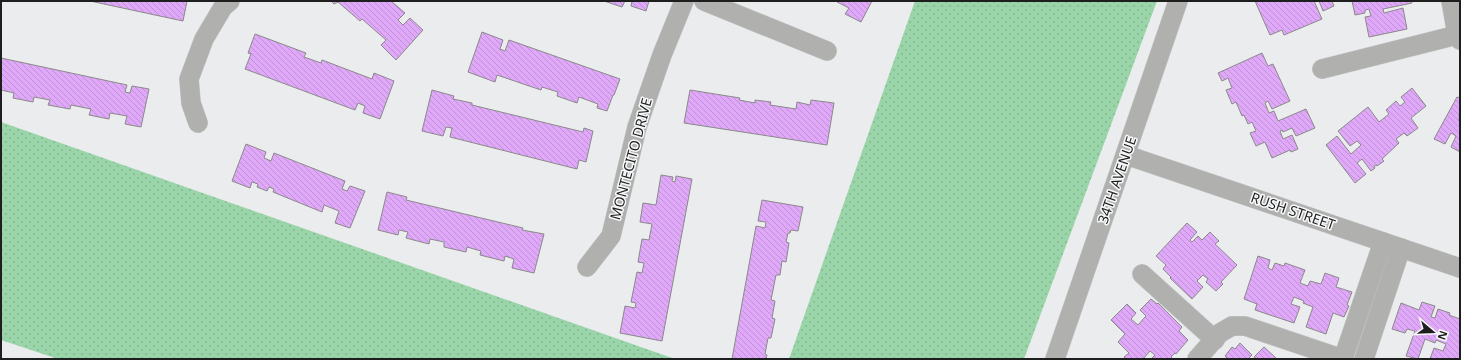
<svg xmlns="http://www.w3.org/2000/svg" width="1461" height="360" viewBox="0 0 1461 360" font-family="'Noto Sans',sans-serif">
<defs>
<pattern id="grass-dots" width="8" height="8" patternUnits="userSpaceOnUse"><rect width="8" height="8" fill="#9ad5a9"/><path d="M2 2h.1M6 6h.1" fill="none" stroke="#84b691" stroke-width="1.8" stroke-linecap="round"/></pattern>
<pattern id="building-back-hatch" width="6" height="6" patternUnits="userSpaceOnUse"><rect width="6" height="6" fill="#e0a8f9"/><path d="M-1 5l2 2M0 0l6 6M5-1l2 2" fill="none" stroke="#c090d5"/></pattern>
</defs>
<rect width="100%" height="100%" fill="#ebeced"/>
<g fill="url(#grass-dots)">
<path d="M 915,1 L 1157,1 L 1024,359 L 789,359 Z"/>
<path d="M 1,122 L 675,359 L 58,359 L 1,340 Z"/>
</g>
<g fill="url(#building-back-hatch)" stroke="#8a898a">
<path d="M 90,1 L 187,1 L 183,21 Z"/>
<path d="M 331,1 L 391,1 L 405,13 L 398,20 L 403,25 L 410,18 L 423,30 L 396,60 L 381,45 L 386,40 L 362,19 L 360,21 L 338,2 L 334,4 Z"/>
<path d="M 604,1 L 625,1 L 622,7 Z"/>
<path d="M 632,1 L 649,1 L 646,11 L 631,6 Z"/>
<path d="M 837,1 L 872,1 L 861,22 L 845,14 L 849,8 L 837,2 Z"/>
<path d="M 1255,1 L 1314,1 L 1322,19 L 1284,35 L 1282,30 L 1270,35 Z"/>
<path d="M 1319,1 L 1332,1 L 1334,6 L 1323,11 Z"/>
<path d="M 1352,1 L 1411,1 L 1412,3 L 1383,9 L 1384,13 L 1403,8 L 1407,29 L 1369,37 L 1365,17 L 1371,16 L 1369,9 L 1365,10 L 1365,13 L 1355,15 Z"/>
<path d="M 482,32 L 503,40 L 500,49 L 505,51 L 509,40 L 620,79 L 614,95 L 613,95 L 607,111 L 597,108 L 598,104 L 579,97 L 577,103 L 557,96 L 558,92 L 542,87 L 541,90 L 497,75 L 495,82 L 468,72 Z"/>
<path d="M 255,34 L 306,53 L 304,57 L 321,63 L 322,60 L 372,79 L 374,73 L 394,81 L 380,119 L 363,113 L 365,106 L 358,103 L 355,110 L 245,69 L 251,54 L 248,53 Z"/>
<path d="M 1262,53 L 1268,66 L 1273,64 L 1290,101 L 1272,109 L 1268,101 L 1265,103 L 1269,113 L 1274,111 L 1278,121 L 1306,109 L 1315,128 L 1296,136 L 1292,128 L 1283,132 L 1282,130 L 1280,131 L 1283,139 L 1292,135 L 1298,149 L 1291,152 L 1290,150 L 1272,158 L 1265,142 L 1256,146 L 1250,133 L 1256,131 L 1252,122 L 1248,124 L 1244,115 L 1242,116 L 1236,102 L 1232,104 L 1226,90 L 1232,88 L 1228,78 L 1222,81 L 1218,73 Z"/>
<path d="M 1,58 L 127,85 L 125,92 L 130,93 L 132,86 L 149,89 L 141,127 L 125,124 L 127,116 L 110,113 L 109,119 L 89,115 L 91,109 L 71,105 L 70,109 L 48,105 L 50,100 L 34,97 L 33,102 L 13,98 L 14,93 L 1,90 Z"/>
<path d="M 1412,88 L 1426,106 L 1411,118 L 1418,128 L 1407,136 L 1404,133 L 1396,139 L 1399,143 L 1382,159 L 1384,161 L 1377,166 L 1376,165 L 1374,166 L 1375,168 L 1371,171 L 1362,159 L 1357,163 L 1366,174 L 1355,183 L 1326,145 L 1337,136 L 1351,154 L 1361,145 L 1357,141 L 1350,146 L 1338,131 L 1368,107 L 1379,122 L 1389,114 L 1386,110 L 1396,101 L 1400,106 L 1405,102 L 1401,97 Z"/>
<path d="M 432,90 L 454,96 L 453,99 L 472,103 L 472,105 L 583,132 L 584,128 L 593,131 L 586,162 L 579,160 L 577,169 L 450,137 L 452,128 L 446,127 L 443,136 L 422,131 Z"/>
<path d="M 690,90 L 740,98 L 739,100 L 755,103 L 755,100 L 771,102 L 770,105 L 796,109 L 797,102 L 810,105 L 811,100 L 834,103 L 827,145 L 684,123 Z"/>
<path d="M 1457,97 L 1460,98 L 1459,121 L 1460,122 L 1460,152 L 1451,147 L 1456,136 L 1451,133 L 1445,144 L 1434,139 Z"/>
<path d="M 246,144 L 266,152 L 264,158 L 271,161 L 274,153 L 345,181 L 342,189 L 347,191 L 350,186 L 365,191 L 350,228 L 335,223 L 339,211 L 324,205 L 322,212 L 273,192 L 274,189 L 269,187 L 267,191 L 257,187 L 258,184 L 252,182 L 250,188 L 232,181 Z"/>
<path d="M 661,175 L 673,177 L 672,181 L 675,182 L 676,176 L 692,179 L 662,341 L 620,333 L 625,306 L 635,308 L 636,303 L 631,302 L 637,272 L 642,273 L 644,263 L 638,262 L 642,239 L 649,240 L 652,224 L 640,222 L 643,203 L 656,205 Z"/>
<path d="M 387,192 L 407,197 L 406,200 L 523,228 L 522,230 L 544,234 L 534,273 L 512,268 L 514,259 L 505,256 L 504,261 L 480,255 L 481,251 L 467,247 L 466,252 L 444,247 L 444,242 L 430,239 L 429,244 L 406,238 L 408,232 L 399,230 L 398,235 L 378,230 Z"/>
<path d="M 762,200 L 803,207 L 798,231 L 791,230 L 790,233 L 788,233 L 786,242 L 789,243 L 786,262 L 782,261 L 780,275 L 776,275 L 771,300 L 775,301 L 772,318 L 775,319 L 771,338 L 768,338 L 765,354 L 767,355 L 766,359 L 732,359 L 756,226 L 765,228 L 766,222 L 758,221 Z"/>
<path d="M 1187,223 L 1197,232 L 1190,240 L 1192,242 L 1198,236 L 1202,240 L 1210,232 L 1219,241 L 1215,244 L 1237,265 L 1221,282 L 1223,284 L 1216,291 L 1206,282 L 1208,279 L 1203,275 L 1197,281 L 1203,287 L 1192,299 L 1170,278 L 1171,277 L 1163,269 L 1166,265 L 1156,256 Z"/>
<path d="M 1258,256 L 1270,260 L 1268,268 L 1272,270 L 1275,263 L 1284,266 L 1285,263 L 1305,270 L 1300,283 L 1308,286 L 1310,281 L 1321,284 L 1325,273 L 1339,278 L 1336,287 L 1352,292 L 1347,305 L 1349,306 L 1344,317 L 1333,313 L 1326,334 L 1306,327 L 1313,307 L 1303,303 L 1304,301 L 1294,297 L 1291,304 L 1300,307 L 1294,323 L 1255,310 L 1257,304 L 1244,299 Z"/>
<path d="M 1151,299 L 1157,304 L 1158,303 L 1182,327 L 1179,331 L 1188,340 L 1176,354 L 1175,353 L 1171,357 L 1172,358 L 1171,359 L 1151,359 L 1155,355 L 1150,351 L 1143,359 L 1126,359 L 1124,357 L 1129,353 L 1118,342 L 1125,334 L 1111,320 L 1127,304 L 1136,313 L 1131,319 L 1138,325 L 1146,316 L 1140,310 Z"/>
<path d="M 1422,302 L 1435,306 L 1431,317 L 1435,318 L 1438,309 L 1450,313 L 1449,315 L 1460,319 L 1460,359 L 1430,359 L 1434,348 L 1443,351 L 1446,344 L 1436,340 L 1435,343 L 1425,339 L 1418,359 L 1406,356 L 1415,331 L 1407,329 L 1405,333 L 1392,329 L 1401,303 L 1419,310 Z"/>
<path d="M 1240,343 L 1252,355 L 1248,359 L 1228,359 L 1225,356 L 1232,347 L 1235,349 Z"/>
<path d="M 1264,347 L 1277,359 L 1257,359 L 1254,357 Z"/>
</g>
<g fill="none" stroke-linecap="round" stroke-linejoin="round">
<defs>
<g id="minor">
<path d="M 704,1 L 827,51"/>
<path d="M 1451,1 L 1457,35 L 1460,40"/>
<path d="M 1322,69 L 1457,35"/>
<path d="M 198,123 L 191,103 L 189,79 L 204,39 L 223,7 L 230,1"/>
<path d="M 1126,155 L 1460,268"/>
<path d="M 587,267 L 611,236 L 637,127 L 662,55 L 684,1"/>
<path d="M 1142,274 L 1215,340"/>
<path d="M 1055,359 L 1178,1"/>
<path d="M 1197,359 L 1220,333 L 1232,326 L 1245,326 L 1343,359"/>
<path d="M 1343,359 L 1383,242"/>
<path d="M 1364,359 L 1401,248"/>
</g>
</defs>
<use href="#minor" stroke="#c6c7c8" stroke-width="20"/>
<use href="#minor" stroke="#b0b0af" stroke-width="19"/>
</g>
<g text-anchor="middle" stroke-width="3" stroke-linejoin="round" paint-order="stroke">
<g font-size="14" fill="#1e1e1f" stroke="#f8f9fa">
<text transform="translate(631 159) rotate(-75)" y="5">MONTECITO DRIVE</text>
<text transform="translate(1117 180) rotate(-71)" y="5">34TH AVENUE</text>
<text transform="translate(1293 211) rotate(19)" y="5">RUSH STREET</text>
</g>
</g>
<rect width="1461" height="360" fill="none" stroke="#1e1e1f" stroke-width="4"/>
<g transform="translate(1433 332) rotate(109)" stroke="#f8f9fa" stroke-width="3" paint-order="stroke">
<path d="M0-3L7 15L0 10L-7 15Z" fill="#1e1e1f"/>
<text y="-6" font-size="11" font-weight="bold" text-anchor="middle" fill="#1e1e1f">N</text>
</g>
</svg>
